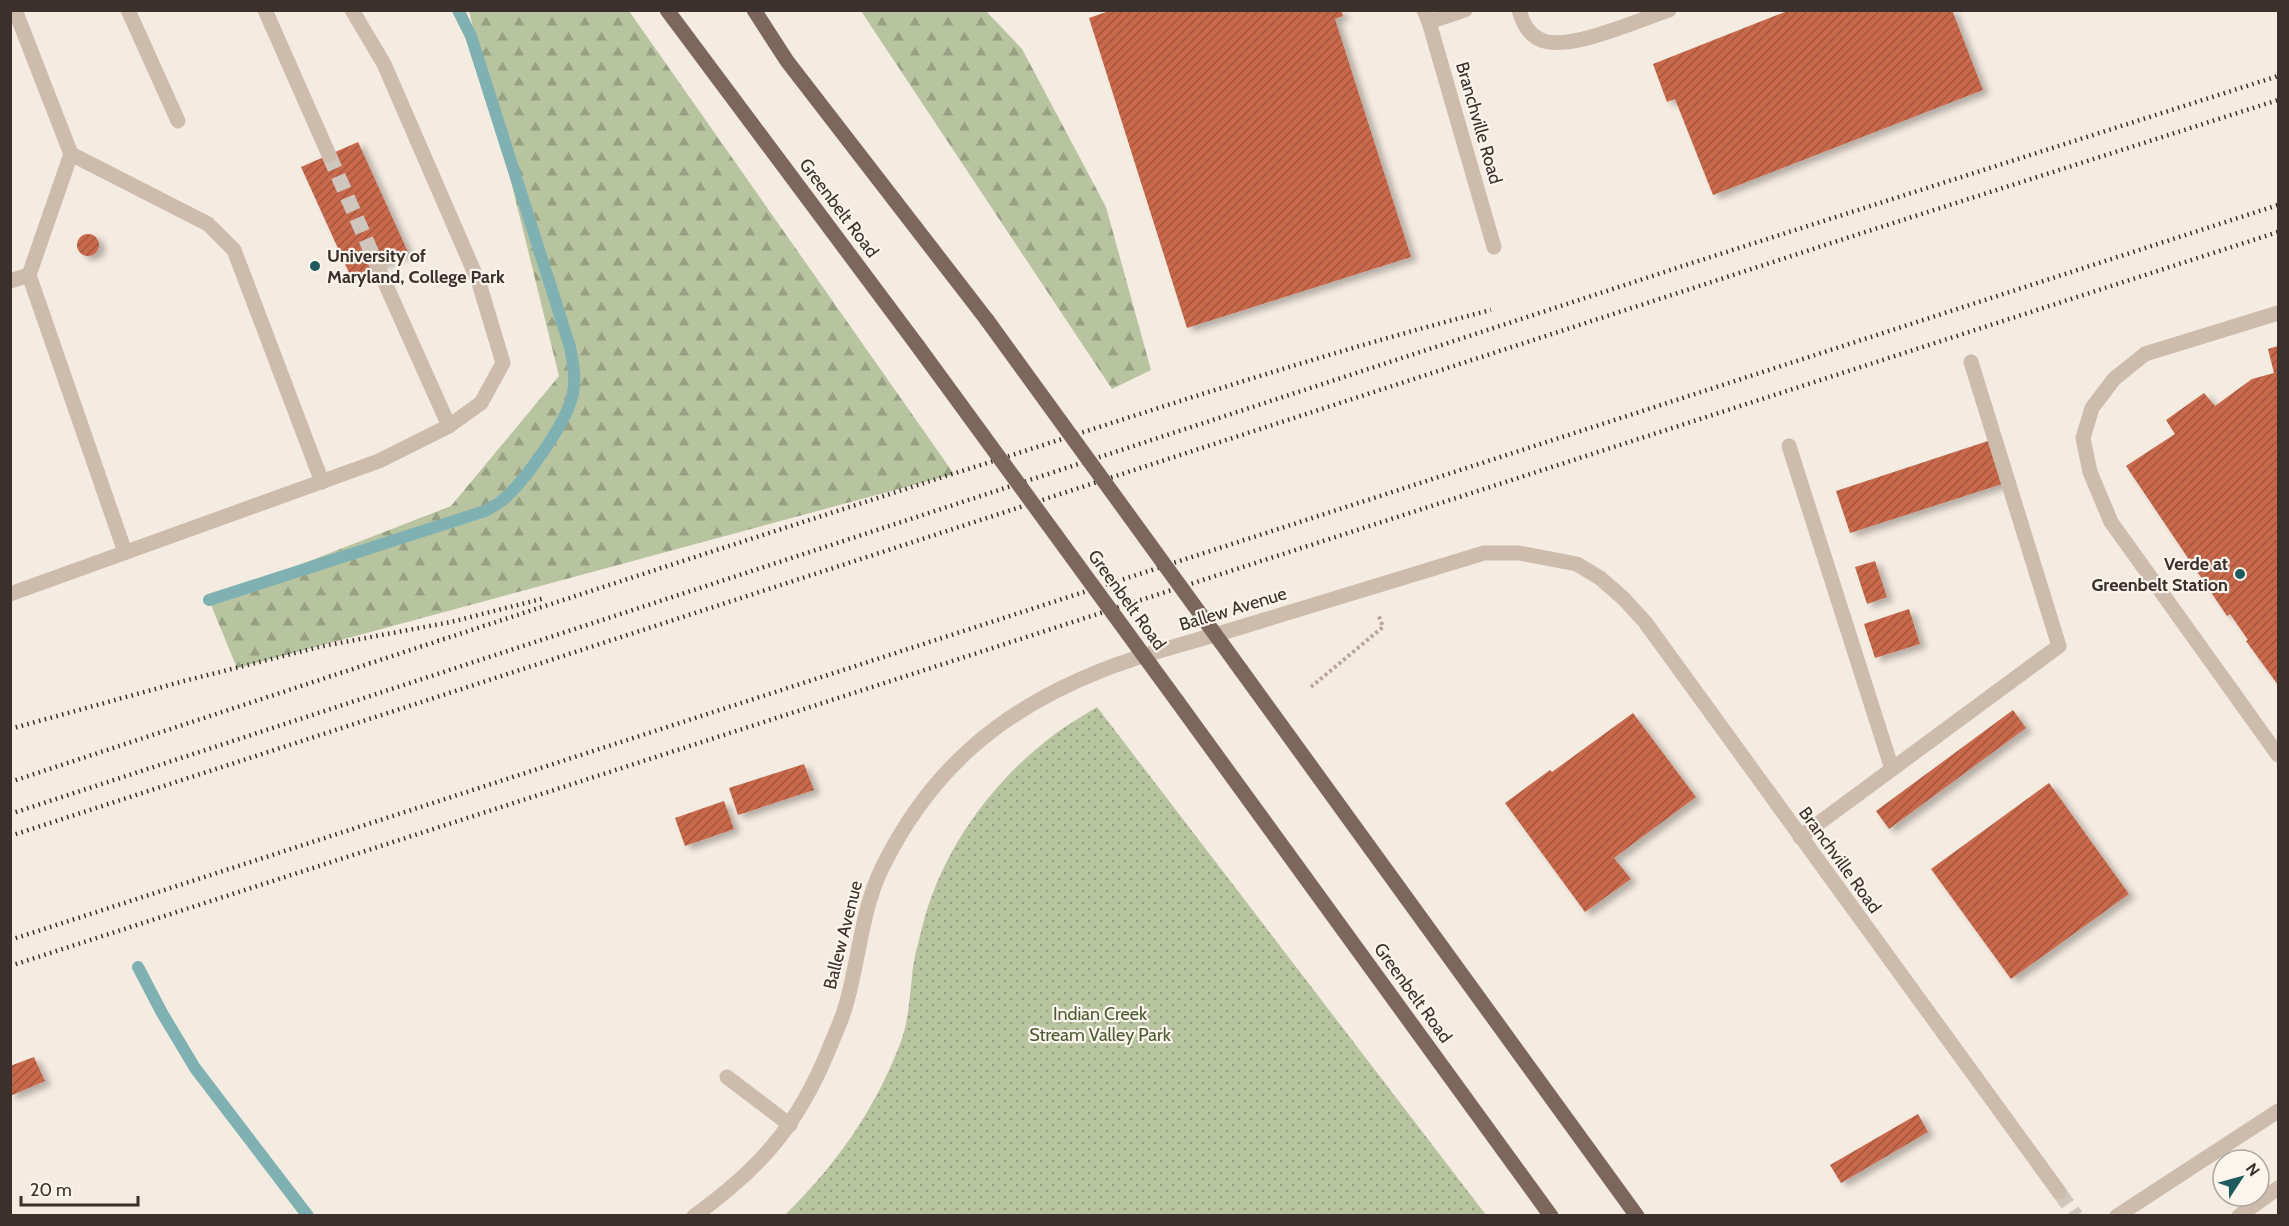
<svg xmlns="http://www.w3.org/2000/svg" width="2289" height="1226" viewBox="0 0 2289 1226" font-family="Cabin,sans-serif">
<defs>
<pattern id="forest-firs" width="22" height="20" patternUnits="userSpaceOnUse" patternTransform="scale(1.5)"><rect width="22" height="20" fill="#b8c4a0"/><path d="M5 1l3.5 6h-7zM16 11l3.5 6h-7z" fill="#97a083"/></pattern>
<pattern id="park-dots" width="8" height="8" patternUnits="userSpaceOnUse" patternTransform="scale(1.5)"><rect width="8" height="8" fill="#b8c4a0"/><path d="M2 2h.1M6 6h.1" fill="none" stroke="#97a083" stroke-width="1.8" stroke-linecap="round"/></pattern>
<pattern id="building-hatch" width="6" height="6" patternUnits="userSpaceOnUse" patternTransform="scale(1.5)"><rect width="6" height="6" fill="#c8694b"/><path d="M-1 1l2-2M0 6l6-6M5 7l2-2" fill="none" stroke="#a4573f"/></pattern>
<filter id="shadow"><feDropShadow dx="6" dy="4" stdDeviation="3" flood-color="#0004"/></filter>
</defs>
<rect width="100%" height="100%" fill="#f4ebe1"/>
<g fill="url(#forest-firs)">
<path d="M 469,11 L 629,11 L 954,474 L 237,668 L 209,600 L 451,506 L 559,376 Z"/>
<path d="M 861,11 L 986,11 L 1022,49 L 1106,207 L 1151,370 L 1112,389 Z"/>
</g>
<path fill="url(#park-dots)" d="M 1097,707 L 1486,1215 L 785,1215 C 835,1166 875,1110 900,1044 C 909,1021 909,1001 912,977 C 913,961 918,944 922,928 C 941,851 992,781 1055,734 C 1068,724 1083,716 1097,707 Z"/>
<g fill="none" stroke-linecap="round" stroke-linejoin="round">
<g stroke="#7fb0b2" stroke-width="12">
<path d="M 209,600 L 485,511 C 492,507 499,504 505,498 C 526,479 568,421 573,393 C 576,378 573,363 570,347 L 471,36 L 458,10"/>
<path d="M 138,967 L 162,1013 L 195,1068 L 308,1216"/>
</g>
</g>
<g fill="url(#building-hatch)" filter="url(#shadow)">
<path d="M 1112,10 L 1341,10 L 1343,16 L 1335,19 L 1411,257 L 1187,328 L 1089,18 Z"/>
<path d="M 1790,10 L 1952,10 L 1983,90 L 1713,195 L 1675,99 L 1667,102 L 1653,64 Z"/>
<path d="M 358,142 L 408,252 L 351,277 L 301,167 Z"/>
<circle cx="88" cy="245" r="11"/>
<path d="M 2278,346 L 2278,685 L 2246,641 L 2248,640 L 2230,614 L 2227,616 L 2126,466 L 2175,434 L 2166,420 L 2204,393 L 2215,406 L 2252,379 L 2274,373 L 2268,349 Z"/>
<path d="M 1988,441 L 2002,484 L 1850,533 L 1836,491 Z"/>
<path d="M 1875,561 L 1887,597 L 1867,604 L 1855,567 Z"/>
<path d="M 1909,609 L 1920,644 L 1875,658 L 1864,624 Z"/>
<path d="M 2013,710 L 2026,728 L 1889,829 L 1876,811 Z"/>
<path d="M 1633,713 L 1696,797 L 1614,858 L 1631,879 L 1585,912 L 1505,803 L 1550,770 L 1552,772 Z"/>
<path d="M 804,764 L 814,790 L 738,815 L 729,788 Z"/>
<path d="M 2049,783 L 2129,894 L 2011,979 L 1931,869 Z"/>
<path d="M 724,801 L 734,829 L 685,846 L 675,818 Z"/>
<path d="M 34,1057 L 45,1081 L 10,1096 L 10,1066 Z"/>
<path d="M 1918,1114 L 1928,1132 L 1841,1183 L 1830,1165 Z"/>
</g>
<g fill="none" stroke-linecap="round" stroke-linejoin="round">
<g stroke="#cfc6bd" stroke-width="15" stroke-dasharray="15 8" stroke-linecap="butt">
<path d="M 329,155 L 377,265"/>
<path d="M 2059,1192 L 2076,1216"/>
</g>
<path stroke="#b9a596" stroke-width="4" stroke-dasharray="3 3" stroke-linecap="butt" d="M 1311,687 L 1383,627 L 1378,614"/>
<g stroke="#cdbbac" stroke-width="15">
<path d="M 15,10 L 71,154 L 29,275 L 125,552"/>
<path d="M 128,10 L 178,121"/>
<path d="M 265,10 L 329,155"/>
<path d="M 1424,10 L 1429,22 L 1494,247"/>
<path d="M 1519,10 C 1523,24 1529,36 1544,41 C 1571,50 1640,20 1669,10"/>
<path d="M 1429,22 L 1465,10"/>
<path d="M 71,154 L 208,224 L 234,250 L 322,482"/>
<path d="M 377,265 L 449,426"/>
<path d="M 10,281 L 29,275"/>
<path d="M 2278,313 L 2145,354 L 2114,379 L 2092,408 L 2083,438 L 2090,472 L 2111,522 L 2278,755"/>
<path d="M 1789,446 L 1892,769"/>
<path d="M 10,594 L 379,461 L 449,426 L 481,403 L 503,363 L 479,283 L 384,64 L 352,10"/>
<path d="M 1800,837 L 2059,646 L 1971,362"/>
<path d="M 727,1077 L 790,1125"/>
<path d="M 694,1216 C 761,1168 798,1125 829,1049 C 834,1036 841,1022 845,1008 C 859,962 861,911 882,868 C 930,770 1000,711 1100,671 C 1144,653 1193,642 1238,628 C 1320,603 1402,578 1484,553 L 1519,553 L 1577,564 L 1600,578 L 1623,598 L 1645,622 L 2059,1192"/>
<path d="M 2117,1216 L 2278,1111"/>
<path d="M 2239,1216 L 2278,1188"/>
</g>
<g stroke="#7d675c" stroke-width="15">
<path d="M 667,10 L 917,345"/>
<path d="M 754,10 L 787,61 L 987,320"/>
<path d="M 1241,670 L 1637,1216"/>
<path d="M 1177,701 L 1551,1216"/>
</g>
<g stroke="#3b302b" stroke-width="4.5" stroke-dasharray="1.5 4.5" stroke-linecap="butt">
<path d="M 10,729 L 184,681 L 323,646 L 451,622 L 545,598"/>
<path d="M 10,782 C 322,679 634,576 946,476 C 1127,419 1307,357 1491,310"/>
<path d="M 10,814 L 1695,262 L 2278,76"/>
<path d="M 10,836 L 1859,234 L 2278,100"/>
<path d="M 10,940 L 2278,205"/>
<path d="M 10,966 L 2278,232"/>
</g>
<g stroke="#7d675c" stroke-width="15">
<path d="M 987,320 L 1241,670"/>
<path d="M 917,345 L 1177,701"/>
</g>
</g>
<g fill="#1f5a5e" stroke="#fbf5ee" stroke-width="2">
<circle cx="315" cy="266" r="6"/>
<circle cx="2240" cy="574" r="6"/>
</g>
<g text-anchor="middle" stroke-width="4.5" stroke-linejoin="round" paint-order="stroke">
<g font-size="18" fill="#3b302b" stroke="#fbf5ee">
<text transform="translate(1479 123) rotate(74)" y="6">Branchville Road</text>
<text transform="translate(839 208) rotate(53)" y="6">Greenbelt Road</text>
<text transform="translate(1127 600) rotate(54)" y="6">Greenbelt Road</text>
<text transform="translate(1233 609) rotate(-17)" y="6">Ballew Avenue</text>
<text transform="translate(1840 860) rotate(54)" y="6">Branchville Road</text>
<text transform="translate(843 935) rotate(-76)" y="6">Ballew Avenue</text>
<text transform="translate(1413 993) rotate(54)" y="6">Greenbelt Road</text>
</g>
<g font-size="18" font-weight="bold" fill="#3b302b" stroke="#fbf5ee" text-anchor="start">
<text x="327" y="262">University of<tspan x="327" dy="21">Maryland, College Park</tspan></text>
<text x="2228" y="570" text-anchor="end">Verde at<tspan x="2228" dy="21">Greenbelt Station</tspan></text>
</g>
<g font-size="18" fill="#4a5a2e" stroke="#fbf5ee">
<text x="1100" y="1020">Indian Creek<tspan x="1100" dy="21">Stream Valley Park</tspan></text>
</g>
</g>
<rect width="2289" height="1226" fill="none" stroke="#3b302b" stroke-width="24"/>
<g transform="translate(2241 1178) rotate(54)"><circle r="28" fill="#fbf5ee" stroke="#aea6a0" stroke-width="1.5"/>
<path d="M0-4.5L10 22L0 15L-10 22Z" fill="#1f5a5e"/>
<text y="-9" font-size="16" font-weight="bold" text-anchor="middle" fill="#3b302b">N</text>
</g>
<path d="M21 1196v9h117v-9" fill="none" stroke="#3b302b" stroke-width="3"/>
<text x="30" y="1196" font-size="18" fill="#3b302b" stroke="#fbf5ee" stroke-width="4.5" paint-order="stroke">20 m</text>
</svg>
